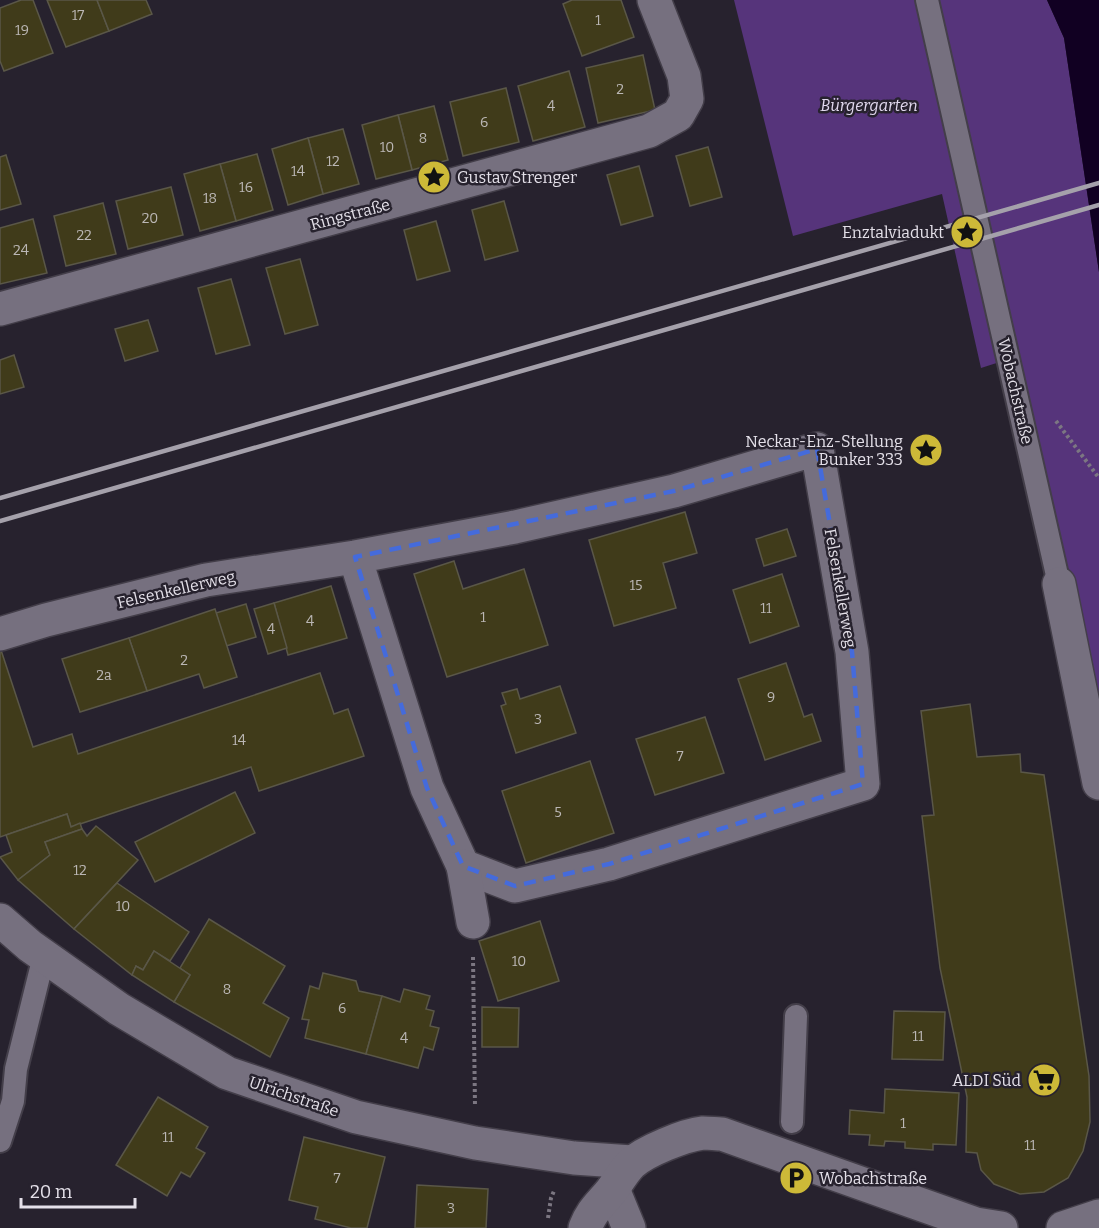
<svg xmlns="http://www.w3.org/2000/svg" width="1099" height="1228" viewBox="0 0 1099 1228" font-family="Bitter,serif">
<rect width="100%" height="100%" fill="#27222e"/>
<path fill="#56347b" d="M 734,0 L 1047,0 L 1064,38 L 1099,272 L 1099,736 L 1009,359 L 981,368 L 942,194 L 793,236 Z"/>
<path fill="#102" d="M 1047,0 L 1099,0 L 1099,272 L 1064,38 Z"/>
<g fill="#403b1a" stroke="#5a5748" stroke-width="1.5">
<path d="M 21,0 L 33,0 L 53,53 L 4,71 L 0,61 L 0,8 Z"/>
<path d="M 47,0 L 97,0 L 109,31 L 66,47 Z"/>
<path d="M 97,0 L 146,0 L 152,14 L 109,31 Z"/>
<path d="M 572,0 L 621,0 L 634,37 L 582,56 L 563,4 Z"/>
<path d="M 643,55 L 655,110 L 598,123 L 586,68 Z"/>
<path d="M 569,71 L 585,127 L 533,141 L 518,86 Z"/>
<path d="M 506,88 L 519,142 L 463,156 L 450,102 Z"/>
<path d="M 434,106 L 448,160 L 412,170 L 398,115 Z"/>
<path d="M 398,115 L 412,170 L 376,179 L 362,125 Z"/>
<path d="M 343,129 L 359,184 L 323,194 L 308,138 Z"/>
<path d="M 308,138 L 323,194 L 288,205 L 272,149 Z"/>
<path d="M 708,147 L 722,197 L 690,206 L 676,156 Z"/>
<path d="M 257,154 L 273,210 L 236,221 L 220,164 Z"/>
<path d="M 6,155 L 21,204 L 0,210 L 0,157 Z"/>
<path d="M 220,164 L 236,221 L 200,231 L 184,174 Z"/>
<path d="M 639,166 L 653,216 L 621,225 L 607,175 Z"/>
<path d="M 171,187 L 183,235 L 128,249 L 116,201 Z"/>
<path d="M 504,201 L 518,251 L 485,260 L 472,210 Z"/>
<path d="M 103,203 L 116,254 L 66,266 L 54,216 Z"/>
<path d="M 33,219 L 47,273 L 0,284 L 0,228 Z"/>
<path d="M 436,221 L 450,271 L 417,280 L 404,230 Z"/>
<path d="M 300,259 L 318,325 L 285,334 L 266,268 Z"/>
<path d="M 231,279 L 250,345 L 216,354 L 198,288 Z"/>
<path d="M 148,320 L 158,351 L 125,361 L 115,329 Z"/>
<path d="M 14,355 L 24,387 L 0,394 L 0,360 Z"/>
<path d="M 685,512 L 697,553 L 663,563 L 676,608 L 614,626 L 589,540 Z"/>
<path d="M 787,529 L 796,556 L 764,566 L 756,539 Z"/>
<path d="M 454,561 L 463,589 L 524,569 L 548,645 L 447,677 L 414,574 Z"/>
<path d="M 782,574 L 799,626 L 750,643 L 733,590 Z"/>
<path d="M 331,586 L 347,638 L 288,655 L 274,603 Z"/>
<path d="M 274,603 L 287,648 L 268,654 L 254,609 Z"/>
<path d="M 246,604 L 256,637 L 226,646 L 216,613 Z"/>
<path d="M 215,609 L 237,677 L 204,688 L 199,674 L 147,691 L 129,638 Z"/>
<path d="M 129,638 L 147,691 L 80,712 L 62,659 Z"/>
<path d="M 0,647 L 33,747 L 72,734 L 78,754 L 320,673 L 334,714 L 348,709 L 364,756 L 259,791 L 251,767 L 71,827 L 67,814 L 0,837 Z"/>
<path d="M 786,663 L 804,717 L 812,714 L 821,741 L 765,760 L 738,679 Z"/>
<path d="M 560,686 L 576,733 L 516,753 L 501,706 L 506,704 L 502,693 L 517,689 L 520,699 Z"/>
<path d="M 970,704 L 977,757 L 1020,754 L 1021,772 L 1044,775 L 1089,1076 L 1090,1122 L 1083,1151 L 1068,1178 L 1044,1192 L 1020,1194 L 994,1184 L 981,1170 L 977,1153 L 966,1152 L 967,1097 L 940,968 L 922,816 L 934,815 L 921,711 Z"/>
<path d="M 705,717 L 724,773 L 655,795 L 636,739 Z"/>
<path d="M 590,761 L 614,833 L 526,863 L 502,791 Z"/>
<path d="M 235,792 L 255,833 L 155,882 L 135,842 Z"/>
<path d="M 67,814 L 71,827 L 80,823 L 82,829 L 45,842 L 50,855 L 18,880 L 0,857 L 12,852 L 6,835 Z"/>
<path d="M 96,826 L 138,860 L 74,929 L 18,880 L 50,855 L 45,842 L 82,829 L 87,836 Z"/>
<path d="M 117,883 L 189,932 L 170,961 L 154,951 L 143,970 L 136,966 L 132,975 L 74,929 Z"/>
<path d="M 209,919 L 285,966 L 263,1003 L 289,1018 L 270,1057 L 174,1002 L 190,975 L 180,968 Z"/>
<path d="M 540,921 L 559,981 L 498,1001 L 479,941 Z"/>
<path d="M 154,951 L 190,975 L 174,1002 L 132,975 L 136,966 L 143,970 Z"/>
<path d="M 323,973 L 356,981 L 359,991 L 382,996 L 366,1054 L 305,1038 L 309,1020 L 302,1019 L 310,986 L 319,989 Z"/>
<path d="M 404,989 L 430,996 L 426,1009 L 434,1011 L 430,1026 L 439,1028 L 433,1050 L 424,1047 L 418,1068 L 366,1054 L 382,996 L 400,1002 Z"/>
<path d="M 482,1007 L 519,1008 L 518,1047 L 482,1047 Z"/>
<path d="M 894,1011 L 945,1012 L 943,1060 L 892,1059 Z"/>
<path d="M 885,1089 L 959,1093 L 956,1145 L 933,1144 L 933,1150 L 905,1148 L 905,1142 L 885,1141 L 884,1146 L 869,1145 L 870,1135 L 849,1134 L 850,1110 L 884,1113 Z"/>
<path d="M 158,1097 L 208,1127 L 196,1148 L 205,1153 L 190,1177 L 181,1172 L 167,1196 L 116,1165 Z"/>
<path d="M 304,1137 L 385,1157 L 367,1228 L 351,1228 L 315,1219 L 318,1207 L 289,1200 Z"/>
<path d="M 417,1185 L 488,1189 L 486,1228 L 415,1228 Z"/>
</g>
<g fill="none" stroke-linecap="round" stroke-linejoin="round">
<defs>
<g id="service">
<path d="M 927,0 L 1059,584"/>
<path d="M 792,1122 L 796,1016"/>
<path d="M 0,1141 L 13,1101 L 16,1069 L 44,956"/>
</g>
<g id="minor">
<path d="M 0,309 L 649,131 L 678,115 L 687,99 L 684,76 L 654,0"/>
<path d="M 1059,584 L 1099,783"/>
<path d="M 0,634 L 46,620 L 206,580 L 355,557 L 515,527 L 674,491 L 817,449 L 852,652 L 863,784 L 609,864 L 515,886 L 463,866 L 427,788 L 355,557"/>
<path d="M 463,866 L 473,922"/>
<path d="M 0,920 L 30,946 L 119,1009 L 227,1073 L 356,1117 L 475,1143 L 574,1158 L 632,1162"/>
<path d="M 613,1189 L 629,1228"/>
<path d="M 585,1228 C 592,1210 600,1205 612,1190 C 618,1182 623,1172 631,1164 C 645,1151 685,1135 703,1133 C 710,1133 716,1134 722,1134 L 976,1224 L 1001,1228"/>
<path d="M 1063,1228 L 1099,1216"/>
</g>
</defs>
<use href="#service" stroke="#433e49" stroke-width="26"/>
<use href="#minor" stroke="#433e49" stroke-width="36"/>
<g stroke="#7c7782" stroke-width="4" stroke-dasharray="3 3" stroke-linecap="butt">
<path d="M 1056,421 L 1099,478"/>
<path d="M 473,957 L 475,1106"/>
<path d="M 548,1218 L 551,1198 L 554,1191"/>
</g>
<use href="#service" stroke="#76707f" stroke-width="22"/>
<use href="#minor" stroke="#76707f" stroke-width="33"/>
<g stroke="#a5a1ab" stroke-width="4.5">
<path d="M 0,498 L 1099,183"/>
<path d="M 0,521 L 1099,205"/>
</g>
</g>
<path fill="none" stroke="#456bdb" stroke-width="4.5" stroke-dasharray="12 8" stroke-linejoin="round" d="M 817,449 L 852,652 L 863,784 L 609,864 L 515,886 L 463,866 L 427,788 L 355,557 L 674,491 Z"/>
<defs>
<symbol id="sight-disc" viewBox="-11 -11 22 22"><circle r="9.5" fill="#cdb938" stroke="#27222e"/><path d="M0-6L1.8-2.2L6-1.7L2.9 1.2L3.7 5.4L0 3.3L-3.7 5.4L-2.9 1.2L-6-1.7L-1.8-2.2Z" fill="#111"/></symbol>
<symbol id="supermarket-disc" viewBox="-11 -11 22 22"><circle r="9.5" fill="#cdb938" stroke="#27222e"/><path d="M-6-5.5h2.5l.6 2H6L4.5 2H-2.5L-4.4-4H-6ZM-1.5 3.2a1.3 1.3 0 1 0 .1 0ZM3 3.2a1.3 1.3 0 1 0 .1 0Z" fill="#111"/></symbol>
<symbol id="parking-disc" viewBox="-11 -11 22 22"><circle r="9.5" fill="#cdb938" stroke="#27222e"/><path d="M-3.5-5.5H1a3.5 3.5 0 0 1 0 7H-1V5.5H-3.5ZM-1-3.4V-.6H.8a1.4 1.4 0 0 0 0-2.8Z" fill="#111"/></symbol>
</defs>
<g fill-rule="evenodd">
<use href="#sight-disc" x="415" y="158" width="38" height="38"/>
<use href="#sight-disc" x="948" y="213" width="38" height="38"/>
<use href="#sight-disc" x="907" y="431" width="38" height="38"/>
<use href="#supermarket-disc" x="1025" y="1061" width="38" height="38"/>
<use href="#parking-disc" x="777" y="1159" width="38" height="38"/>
</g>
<g text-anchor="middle" stroke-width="5" stroke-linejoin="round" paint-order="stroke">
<g font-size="14" fill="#bbb7b5">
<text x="78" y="20">17</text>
<text x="598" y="25">1</text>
<text x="22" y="35">19</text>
<text x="620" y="94">2</text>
<text x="551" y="111">4</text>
<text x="484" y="127">6</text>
<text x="423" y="143">8</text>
<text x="387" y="152">10</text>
<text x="333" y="166">12</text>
<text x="298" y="176">14</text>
<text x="246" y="192">16</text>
<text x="210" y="203">18</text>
<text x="150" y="223">20</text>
<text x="84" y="240">22</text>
<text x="21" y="255">24</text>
<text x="636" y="590">15</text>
<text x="766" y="613">11</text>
<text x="483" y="622">1</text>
<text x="310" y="626">4</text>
<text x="271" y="634">4</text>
<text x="184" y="665">2</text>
<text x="104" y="680">2a</text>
<text x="771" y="702">9</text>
<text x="538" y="724">3</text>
<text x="239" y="745">14</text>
<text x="680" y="761">7</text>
<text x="558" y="817">5</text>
<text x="80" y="875">12</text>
<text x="123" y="911">10</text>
<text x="519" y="966">10</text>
<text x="227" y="994">8</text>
<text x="342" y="1013">6</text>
<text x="918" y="1041">11</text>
<text x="404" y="1043">4</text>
<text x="903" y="1128">1</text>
<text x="168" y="1142">11</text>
<text x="1030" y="1150">11</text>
<text x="337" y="1183">7</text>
<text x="451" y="1213">3</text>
</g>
<g font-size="16" font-style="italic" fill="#e2d9ef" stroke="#27222e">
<text x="869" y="111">Bürgergarten</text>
</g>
<g font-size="16" fill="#e4e0e9" stroke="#27222e" text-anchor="end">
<text x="457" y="183" text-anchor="start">Gustav Strenger</text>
<text x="944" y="238">Enztalviadukt</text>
<text x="903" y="447">Neckar-Enz-Stellung<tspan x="903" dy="18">Bunker 333</tspan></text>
<text x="1021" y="1086">ALDI Süd</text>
<text x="819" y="1184" text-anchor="start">Wobachstraße</text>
</g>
<g font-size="16" fill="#e4e0e9" stroke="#27222e">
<text transform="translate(350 214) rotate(-15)" y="6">Ringstraße</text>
<text transform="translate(1016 391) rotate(77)" y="6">Wobachstraße</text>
<text transform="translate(841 588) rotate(80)" y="6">Felsenkellerweg</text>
<text transform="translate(176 589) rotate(-13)" y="6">Felsenkellerweg</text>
<text transform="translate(294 1096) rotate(19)" y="6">Ulrichstraße</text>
</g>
</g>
<path d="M21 1198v9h114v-9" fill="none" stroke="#e4e0e9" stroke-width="3"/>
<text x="30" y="1198" font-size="18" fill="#e4e0e9" stroke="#27222e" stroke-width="4.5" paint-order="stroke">20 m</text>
</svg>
